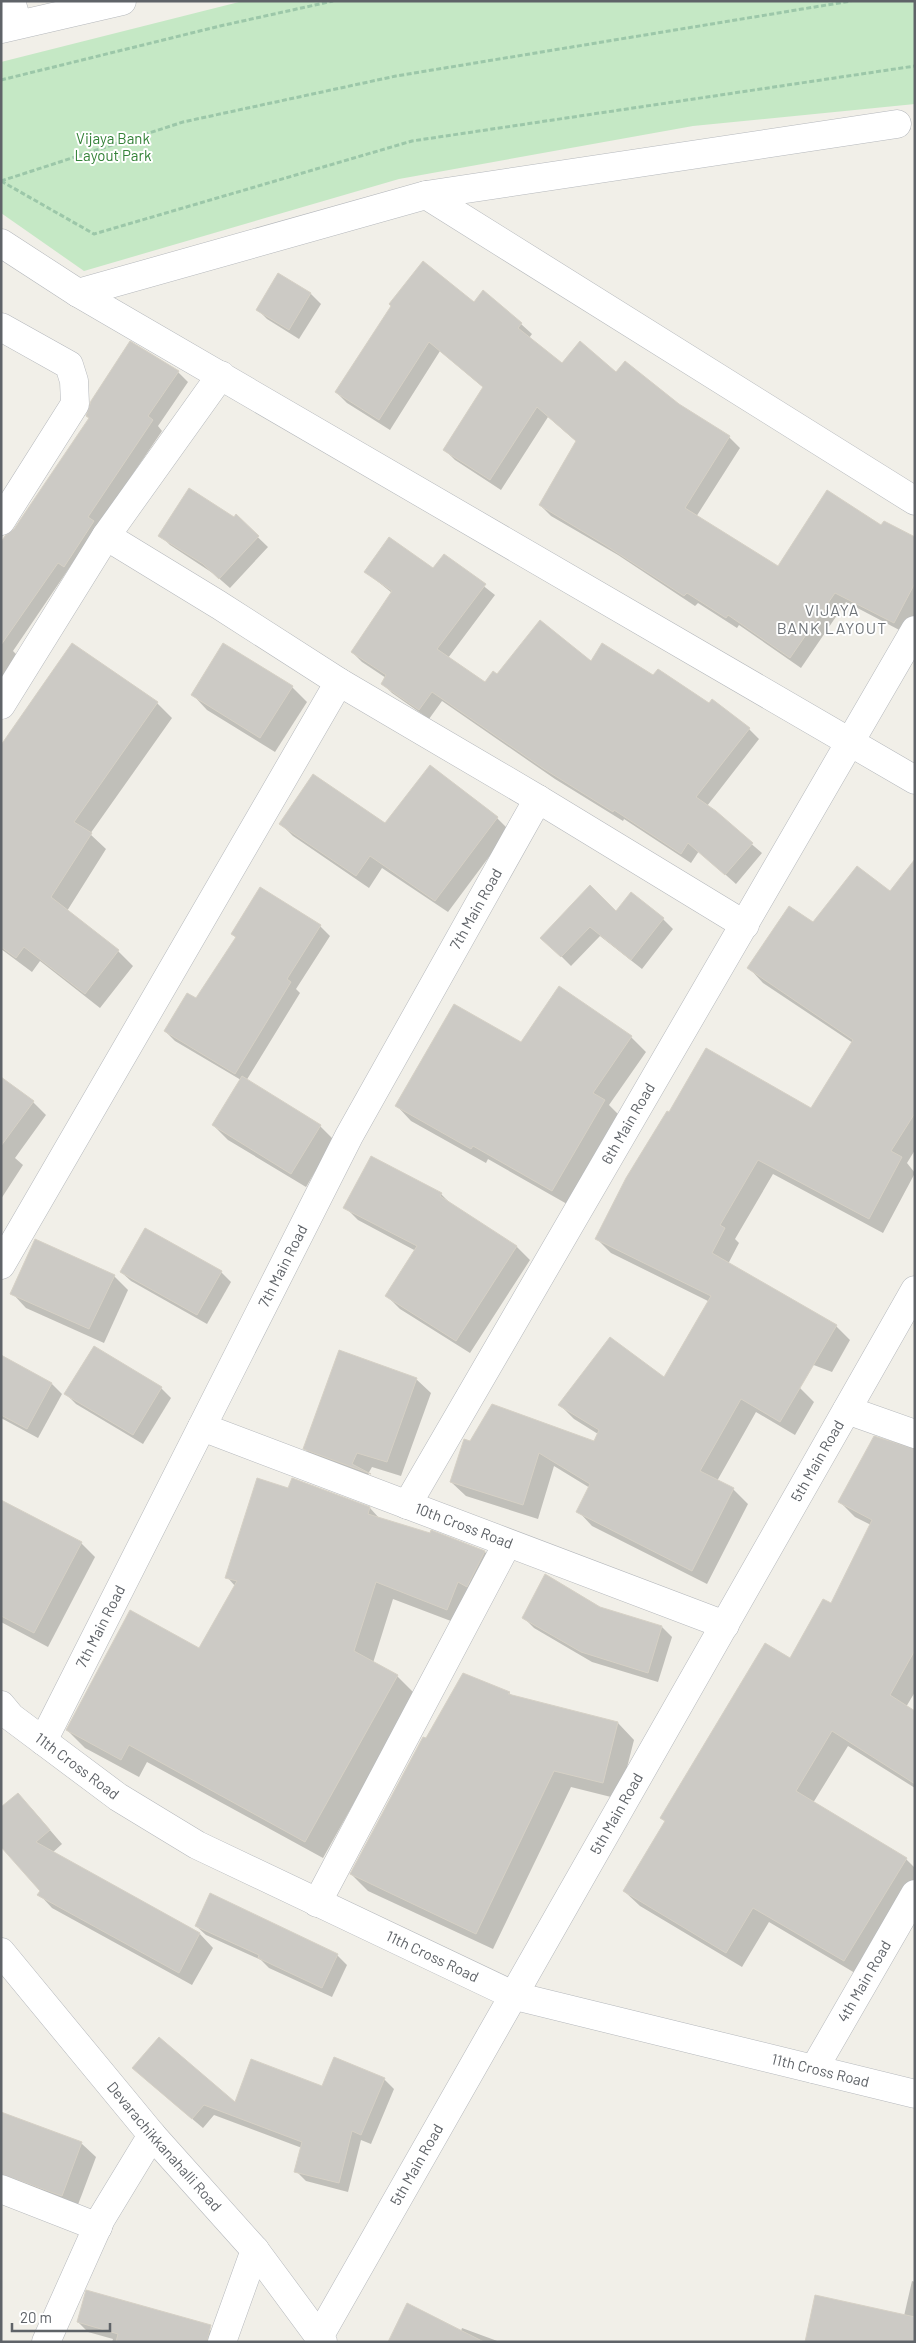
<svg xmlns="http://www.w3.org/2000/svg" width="916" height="2343" viewBox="0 0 916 2343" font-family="Barlow,sans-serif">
<rect width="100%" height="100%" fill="#f1efe8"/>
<path fill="#c5e8c5" d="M 243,1 L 915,1 L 915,104 L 693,126 L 399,179 L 84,271 L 1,213 L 1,62 Z"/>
<g fill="#0003">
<path d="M 279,275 L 311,294 L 321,304 L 299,339 L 267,319 L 257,309 Z"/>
<path d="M 474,304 L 521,324 L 532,334 L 529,338 L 562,364 L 616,374 L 678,406 L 729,437 L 740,448 L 696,517 L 778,567 L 882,527 L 915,539 L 915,614 L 905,633 L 846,602 L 801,668 L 739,625 L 737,628 L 698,603 L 695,606 L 618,555 L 551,516 L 540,505 L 577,442 L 548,417 L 501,490 L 455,460 L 444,449 L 484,388 L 440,351 L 390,430 L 347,403 L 336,392 Z"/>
<path d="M 178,372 L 188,382 L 158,426 L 162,431 L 13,651 L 18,656 L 1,678 L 1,555 Z"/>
<path d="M 236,516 L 268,547 L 230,588 L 214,574 L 170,545 L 160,535 L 234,519 Z"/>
<path d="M 444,555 L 495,595 L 448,658 L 486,684 L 497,676 L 591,663 L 654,677 L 749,729 L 759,739 L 707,806 L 762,853 L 736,884 L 699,851 L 691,863 L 624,819 L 623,821 L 555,779 L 442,701 L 429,719 L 392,693 L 382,683 L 386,678 L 362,662 L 352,652 L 392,593 L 366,572 L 434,570 Z"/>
<path d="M 292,687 L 307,702 L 275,752 L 207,710 L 193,695 Z"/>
<path d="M 157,703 L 172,718 L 90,834 L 106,849 L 67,911 L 118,951 L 133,966 L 100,1008 L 40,961 L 32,972 L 1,949 L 1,747 Z"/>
<path d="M 497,818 L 509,830 L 448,912 L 382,868 L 369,888 L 293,836 L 281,824 L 385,825 Z"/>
<path d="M 915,861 L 915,1150 L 907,1163 L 915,1173 L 883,1233 L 773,1174 L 735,1239 L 739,1243 L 728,1264 L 836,1326 L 850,1340 L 832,1372 L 777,1351 L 800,1388 L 814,1402 L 795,1435 L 756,1412 L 717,1481 L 733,1489 L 748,1504 L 707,1584 L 592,1526 L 578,1511 L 590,1488 L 554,1466 L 538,1519 L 466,1496 L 451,1482 L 470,1442 L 594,1442 L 598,1434 L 574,1419 L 560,1405 L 664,1379 L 710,1302 L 611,1253 L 597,1239 L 811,1110 L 853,1043 L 763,983 L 749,968 L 813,924 L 890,892 Z"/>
<path d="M 616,913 L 663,919 L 673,929 L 642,969 L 600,936 L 571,966 L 552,947 Z"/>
<path d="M 320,926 L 330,936 L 296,989 L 300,993 L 246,1081 L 320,1126 L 334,1140 L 306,1187 L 228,1140 L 213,1125 L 241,1080 L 175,1041 L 165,1031 L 197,1000 L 236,938 L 232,933 Z"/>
<path d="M 631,1037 L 646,1052 L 609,1105 L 619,1115 L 567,1204 L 488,1159 L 486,1163 L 411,1121 L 397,1106 L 521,1043 Z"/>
<path d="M 1,1079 L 33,1102 L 46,1115 L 15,1158 L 23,1165 L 1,1199 Z"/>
<path d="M 441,1194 L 453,1206 L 517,1247 L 530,1260 L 470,1353 L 400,1309 L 387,1296 L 416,1251 L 358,1220 L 345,1207 Z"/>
<path d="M 121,1272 L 221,1272 L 231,1282 L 207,1324 L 131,1281 Z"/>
<path d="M 114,1276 L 128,1290 L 104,1343 L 26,1308 L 12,1293 Z"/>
<path d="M 1,1357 L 52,1384 L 62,1394 L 38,1438 L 1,1418 Z"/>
<path d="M 416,1379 L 431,1393 L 401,1476 L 372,1467 L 368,1474 L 381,1486 L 319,1463 L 304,1448 Z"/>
<path d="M 161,1388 L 171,1398 L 143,1444 L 76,1404 L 66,1394 Z"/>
<path d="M 915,1450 L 915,1692 L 906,1707 L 915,1712 L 915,1788 L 848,1746 L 813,1803 L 906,1859 L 915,1868 L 915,1885 L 860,1976 L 769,1922 L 742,1967 L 640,1906 L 624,1891 L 831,1605 L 871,1525 L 855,1517 L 840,1502 Z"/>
<path d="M 293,1479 L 370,1508 L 380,1519 L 430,1535 L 432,1532 L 485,1552 L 502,1570 L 464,1626 L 393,1599 L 373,1663 L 397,1676 L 415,1694 L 323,1858 L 147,1762 L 139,1777 L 85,1748 L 67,1730 L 200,1650 L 235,1586 L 227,1577 L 289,1490 Z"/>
<path d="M 1,1502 L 81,1543 L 95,1557 L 48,1647 L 1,1622 Z"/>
<path d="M 600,1608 L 662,1627 L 672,1637 L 658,1682 L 592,1662 L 534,1628 L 524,1618 Z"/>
<path d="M 509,1693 L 513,1696 L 618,1723 L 634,1740 L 619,1799 L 571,1787 L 493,1949 L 368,1891 L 351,1874 L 427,1740 Z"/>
<path d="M 31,1808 L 62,1844 L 52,1853 L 200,1934 L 213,1948 L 192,1985 L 52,1908 L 39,1894 L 41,1890 Z"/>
<path d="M 210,1895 L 337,1955 L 347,1965 L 332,1997 L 269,1968 L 261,1960 L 206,1935 L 196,1926 Z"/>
<path d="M 144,2078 L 236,2104 L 323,2087 L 384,2079 L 394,2089 L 371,2144 L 361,2140 L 348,2192 L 306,2181 L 296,2171 L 302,2148 L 214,2115 L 203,2128 Z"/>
<path d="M 1,2114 L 81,2143 L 96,2157 L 76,2210 L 1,2184 Z"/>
<path d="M 912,2281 L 915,2282 L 915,2342 L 904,2316 Z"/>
<path d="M 78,2322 L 205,2325 L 215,2335 L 213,2342 L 112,2342 L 113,2339 L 88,2332 Z"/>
<path d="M 462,2328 L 500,2342 L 389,2342 L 461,2331 Z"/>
</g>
<g fill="#cccac5" stroke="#d6d1c6">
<path d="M 423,261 L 474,302 L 483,290 L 522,323 L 518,328 L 562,363 L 580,341 L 616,372 L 625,361 L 679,404 L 730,436 L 685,508 L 778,566 L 827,490 L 881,525 L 884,521 L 915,537 L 915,583 L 894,623 L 835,593 L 790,658 L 728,615 L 726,618 L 687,593 L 684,596 L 605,545 L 539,505 L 576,441 L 537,407 L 490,480 L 443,450 L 483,387 L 429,342 L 379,420 L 335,392 L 391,306 L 389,304 Z"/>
<path d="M 278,273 L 311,293 L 289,330 L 256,310 Z"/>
<path d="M 130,341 L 179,371 L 148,416 L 153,420 L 88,517 L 94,521 L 64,567 L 58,563 L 1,645 L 1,542 L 5,536 L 14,529 L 89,418 L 86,416 L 91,401 Z"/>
<path d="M 189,488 L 234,517 L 236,514 L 259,536 L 219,579 L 203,564 L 158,536 Z"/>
<path d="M 389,537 L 433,568 L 444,554 L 486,584 L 437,649 L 485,682 L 493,671 L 497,674 L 540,620 L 591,661 L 602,643 L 653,675 L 658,669 L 709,703 L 712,699 L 750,728 L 696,797 L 716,811 L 753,843 L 725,875 L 688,843 L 681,854 L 614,810 L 613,812 L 544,769 L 432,692 L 419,710 L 381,684 L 386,675 L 351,652 L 392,591 L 364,572 Z"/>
<path d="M 72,643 L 158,702 L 74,822 L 92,833 L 51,897 L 119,950 L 85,994 L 24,947 L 16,958 L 1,947 L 1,745 Z"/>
<path d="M 223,643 L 293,686 L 260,738 L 191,695 Z"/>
<path d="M 430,765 L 498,817 L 435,901 L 370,856 L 356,876 L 279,824 L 313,774 L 385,823 Z"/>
<path d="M 915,859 L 915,1113 L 891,1151 L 902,1157 L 869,1219 L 758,1160 L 720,1225 L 725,1228 L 712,1253 L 837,1325 L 780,1422 L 741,1399 L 700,1471 L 734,1488 L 692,1571 L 576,1512 L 590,1484 L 539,1453 L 523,1505 L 450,1482 L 464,1439 L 470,1441 L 492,1404 L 594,1441 L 599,1430 L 558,1405 L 610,1337 L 664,1377 L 711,1296 L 595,1239 L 626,1178 L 667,1111 L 669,1112 L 706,1048 L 811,1108 L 853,1040 L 747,968 L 789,906 L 813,922 L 857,866 L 890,891 Z"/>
<path d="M 590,885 L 616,911 L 631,892 L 664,918 L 631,960 L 590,927 L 561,957 L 540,938 Z"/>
<path d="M 260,887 L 321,925 L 287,979 L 291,982 L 235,1074 L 164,1031 L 187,993 L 196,998 L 236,937 L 231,934 Z"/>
<path d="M 559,986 L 632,1036 L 593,1093 L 605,1100 L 552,1191 L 473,1146 L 471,1149 L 395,1106 L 454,1004 L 521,1042 Z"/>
<path d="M 242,1076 L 321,1125 L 291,1174 L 212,1125 Z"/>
<path d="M 1,1077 L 34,1101 L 1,1146 Z"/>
<path d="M 371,1156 L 442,1193 L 440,1196 L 517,1246 L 456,1341 L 385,1296 L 417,1246 L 343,1208 Z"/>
<path d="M 145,1228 L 222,1271 L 197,1315 L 120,1272 Z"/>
<path d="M 35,1239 L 115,1275 L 89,1329 L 10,1294 Z"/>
<path d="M 94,1346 L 162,1387 L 133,1435 L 64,1394 Z"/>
<path d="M 339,1350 L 417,1378 L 387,1462 L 357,1453 L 352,1464 L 371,1474 L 303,1449 Z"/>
<path d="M 1,1355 L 52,1383 L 27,1429 L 1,1415 Z"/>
<path d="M 874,1436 L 915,1449 L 915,1650 L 890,1695 L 915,1711 L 915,1784 L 832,1731 L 796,1791 L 907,1858 L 844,1961 L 753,1908 L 726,1953 L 623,1891 L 665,1821 L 660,1818 L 765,1643 L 790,1658 L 823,1599 L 831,1603 L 872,1520 L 838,1502 Z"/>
<path d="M 257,1478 L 288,1488 L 292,1478 L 370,1507 L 368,1514 L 430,1533 L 431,1530 L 485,1551 L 467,1587 L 458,1582 L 447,1610 L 376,1582 L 354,1651 L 398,1675 L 305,1842 L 129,1745 L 121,1760 L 66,1730 L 130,1610 L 199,1648 L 237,1581 L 225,1578 Z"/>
<path d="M 1,1500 L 82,1542 L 34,1633 L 1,1616 Z"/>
<path d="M 545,1574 L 600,1607 L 662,1626 L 648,1673 L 581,1652 L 522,1618 Z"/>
<path d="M 463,1673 L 510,1692 L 508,1694 L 618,1722 L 603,1783 L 554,1771 L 476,1934 L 350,1874 L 423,1737 L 426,1738 Z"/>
<path d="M 18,1793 L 50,1830 L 36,1842 L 200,1933 L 179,1973 L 37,1895 L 40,1891 L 1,1847 L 1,1807 Z"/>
<path d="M 210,1893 L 338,1954 L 322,1988 L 258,1958 L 259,1955 L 195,1926 Z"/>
<path d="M 159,2037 L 235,2102 L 251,2059 L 322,2086 L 334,2057 L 385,2078 L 361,2135 L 352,2131 L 339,2183 L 294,2172 L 302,2142 L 204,2105 L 192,2119 L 132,2068 Z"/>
<path d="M 1,2112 L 82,2142 L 62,2196 L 1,2174 Z"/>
<path d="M 86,2290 L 211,2325 L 207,2342 L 116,2342 L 118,2334 L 77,2322 Z"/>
<path d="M 815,2295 L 915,2317 L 915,2342 L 805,2342 Z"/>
<path d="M 407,2303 L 484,2342 L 388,2342 Z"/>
</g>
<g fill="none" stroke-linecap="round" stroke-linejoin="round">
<defs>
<g id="minor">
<path d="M 11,1 L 18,24"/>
<path d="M 426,195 L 897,124"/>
<path d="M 1,243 L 78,293 L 915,780"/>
<path d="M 78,293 L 426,195 L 915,501"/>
<path d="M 1,327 L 69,365 L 74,381 L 75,404 L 1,521"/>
<path d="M 106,536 L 219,605 L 339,682 L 538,799 L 745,925"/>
<path d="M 1,705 L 106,536 L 221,375"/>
<path d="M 1,1265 L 339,682"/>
<path d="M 847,1410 L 915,1434"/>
<path id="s1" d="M 202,1427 L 725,1625"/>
<path id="s2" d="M 407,1505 L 915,630"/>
<path id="s3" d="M 1,1705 L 11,1717 L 118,1797 L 197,1845 L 515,1996 L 915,2094"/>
<path id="s4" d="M 43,1741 L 349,1136 L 538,799"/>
<path d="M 317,1903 L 507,1544"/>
<path id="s5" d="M 814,2069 L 915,1894"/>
<path d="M 1,2189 L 98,2227"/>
<path id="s6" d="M 319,2337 L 915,1290"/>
<path d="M 46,2342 L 101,2219 L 152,2135"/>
<path d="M 222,2342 L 255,2250"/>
</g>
<g id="tertiary">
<path d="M 1,29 L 122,1"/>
<path id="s7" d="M 1,1952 L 152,2135 L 255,2250 L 323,2342"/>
</g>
</defs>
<use href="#minor" stroke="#b5b8bc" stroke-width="29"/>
<use href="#tertiary" stroke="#b5b8bc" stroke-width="29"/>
<g stroke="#9cc7a9" stroke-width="3" stroke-dasharray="5 2.5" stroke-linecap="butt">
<path d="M 1,80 L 220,26 L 333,1"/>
<path d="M 1,181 L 94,234 L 412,141 L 915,66"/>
<path d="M 1,181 L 183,122 L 396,76 L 851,1"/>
</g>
<use href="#minor" stroke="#fff" stroke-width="28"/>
<use href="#tertiary" stroke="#fff" stroke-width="28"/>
</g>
<g text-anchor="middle" stroke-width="4" stroke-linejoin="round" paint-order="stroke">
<g font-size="15" fill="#348238" stroke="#fff">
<text x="113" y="144">Vijaya Bank<tspan x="113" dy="17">Layout Park</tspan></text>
</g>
<g font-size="15" fill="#5f6368" stroke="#fff">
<text dy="5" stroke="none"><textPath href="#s4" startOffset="938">7th Main Road</textPath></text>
<text dy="5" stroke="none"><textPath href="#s2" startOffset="441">6th Main Road</textPath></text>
<text dy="5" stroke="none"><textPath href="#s4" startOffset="532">7th Main Road</textPath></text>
<text dy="5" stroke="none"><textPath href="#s6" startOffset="1008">5th Main Road</textPath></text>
<text dy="5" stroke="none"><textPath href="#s1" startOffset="280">10th Cross Road</textPath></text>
<text dy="5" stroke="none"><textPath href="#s4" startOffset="128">7th Main Road</textPath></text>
<text dy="5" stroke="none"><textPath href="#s3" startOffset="98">11th Cross Road</textPath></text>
<text dy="5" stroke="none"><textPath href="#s6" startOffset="602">5th Main Road</textPath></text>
<text dy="5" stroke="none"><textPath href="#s3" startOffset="502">11th Cross Road</textPath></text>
<text dy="5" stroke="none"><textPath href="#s5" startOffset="101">4th Main Road</textPath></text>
<text dy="5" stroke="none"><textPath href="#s3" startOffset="908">11th Cross Road</textPath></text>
<text dy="5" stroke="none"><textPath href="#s7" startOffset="254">Devarachikkanahalli Road</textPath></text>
<text dy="5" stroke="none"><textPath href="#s6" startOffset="198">5th Main Road</textPath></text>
</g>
<g font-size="16" letter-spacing="1" fill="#70757a" stroke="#fff">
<text x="832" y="616">VIJAYA<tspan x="832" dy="18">BANK LAYOUT</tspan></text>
</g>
</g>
<rect width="916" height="2343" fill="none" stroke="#5f6368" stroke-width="5"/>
<path d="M12 2323v8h98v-8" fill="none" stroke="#5f6368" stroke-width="2.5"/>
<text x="20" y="2323" font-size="15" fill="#5f6368" stroke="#ffffff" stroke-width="4" paint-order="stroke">20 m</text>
</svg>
